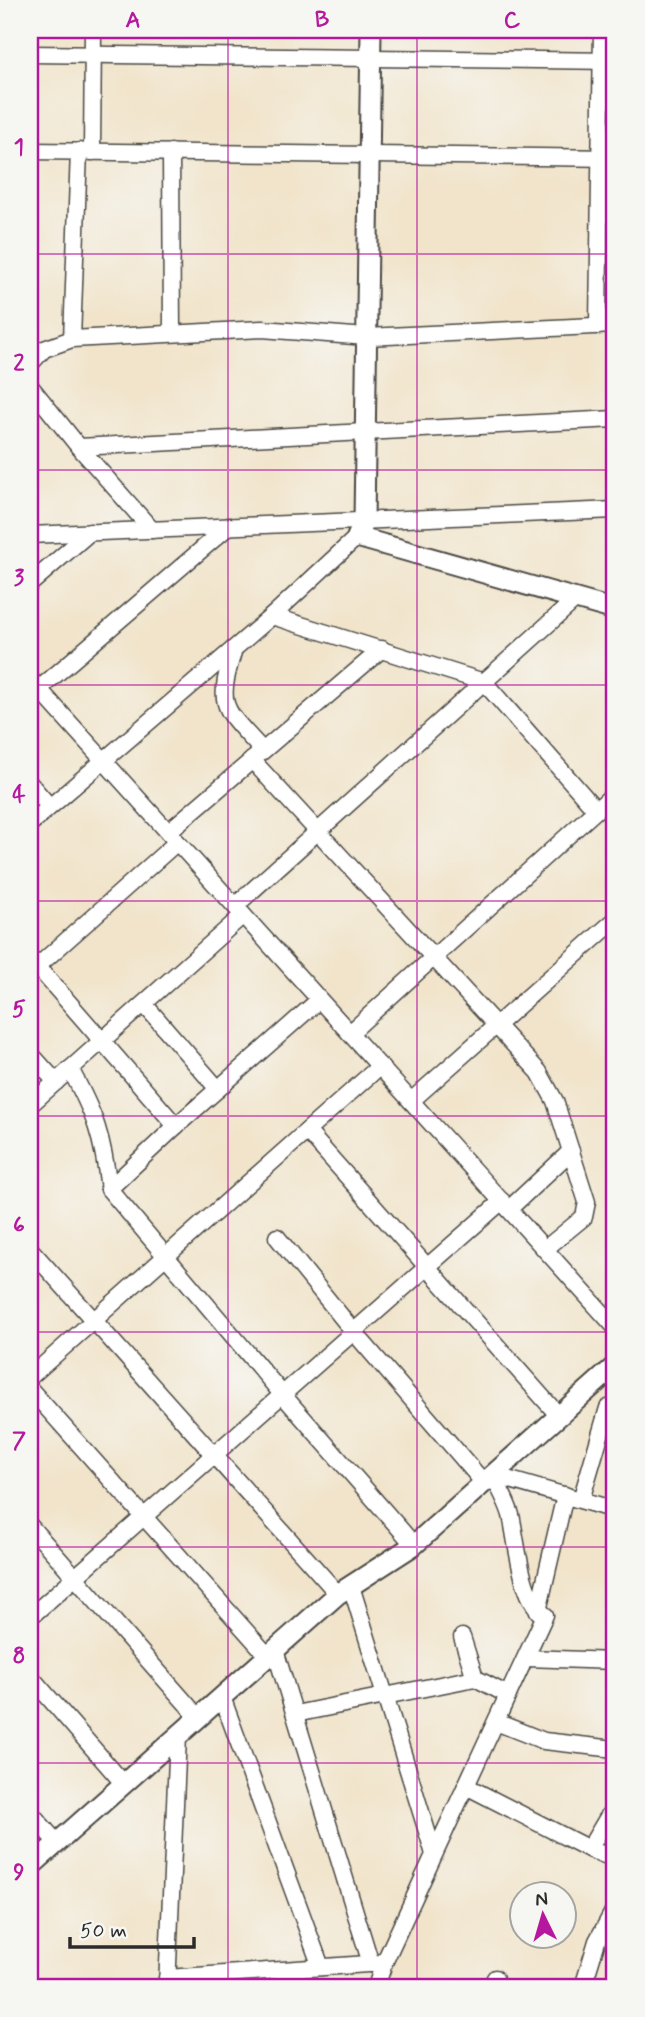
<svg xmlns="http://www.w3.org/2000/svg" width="645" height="2017" viewBox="0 0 645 2017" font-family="Mynerve,sans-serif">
<rect width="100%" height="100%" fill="#f6f6f2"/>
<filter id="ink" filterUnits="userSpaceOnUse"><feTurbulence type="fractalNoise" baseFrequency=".0143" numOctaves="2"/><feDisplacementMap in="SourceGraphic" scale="14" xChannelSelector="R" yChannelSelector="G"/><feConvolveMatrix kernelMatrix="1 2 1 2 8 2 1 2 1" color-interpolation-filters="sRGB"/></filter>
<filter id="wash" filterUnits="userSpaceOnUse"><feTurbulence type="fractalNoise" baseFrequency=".00686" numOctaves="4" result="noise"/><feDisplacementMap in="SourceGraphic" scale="28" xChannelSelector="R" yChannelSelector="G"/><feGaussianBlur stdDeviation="1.57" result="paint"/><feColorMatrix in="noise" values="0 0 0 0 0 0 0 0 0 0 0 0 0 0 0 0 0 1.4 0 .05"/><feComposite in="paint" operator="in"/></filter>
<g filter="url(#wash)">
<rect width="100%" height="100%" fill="#f1e4cb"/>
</g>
<g filter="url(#ink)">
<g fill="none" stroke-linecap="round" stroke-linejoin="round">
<defs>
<g id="minor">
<path d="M 30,54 L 615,61"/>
<path d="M 30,151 L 615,158"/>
<path d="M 92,152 L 93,30"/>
<path d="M 171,152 L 172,333"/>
<path d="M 598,326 L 602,30"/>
<path d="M 72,339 L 79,151"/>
<path d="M 30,364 L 44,349 L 72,339 L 262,329 L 367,337 L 615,325"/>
<path d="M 30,386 L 79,447 L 152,530"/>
<path d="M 79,447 L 615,419"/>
<path d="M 30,535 L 615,510"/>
<path d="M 30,584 L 90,532"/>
<path d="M 272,616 L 484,682 L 596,810"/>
<path d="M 234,649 C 216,708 223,707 262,750"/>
<path d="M 30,679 L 615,1327"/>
<path d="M 39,689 L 229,526"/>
<path d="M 252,760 L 539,1072 L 555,1101 L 587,1202 L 584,1217 L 545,1249"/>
<path d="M 30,784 L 49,806"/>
<path d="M 30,824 L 272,616 L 357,537"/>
<path d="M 168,832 L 382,649"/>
<path d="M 235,906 L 576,599"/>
<path d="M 30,958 L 176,1126"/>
<path d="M 30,973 L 177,842"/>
<path d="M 144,1004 L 218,1089"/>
<path d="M 350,1033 L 615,793"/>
<path d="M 30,1053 L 56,1082"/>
<path d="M 70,1069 C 95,1114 103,1138 109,1189 L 282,1394 L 414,1545"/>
<path d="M 411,1101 L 615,920"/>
<path d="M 30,1105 L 243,915"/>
<path d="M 307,1131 L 559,1416"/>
<path d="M 109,1189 L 176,1126 L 319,1000"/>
<path d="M 509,1209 L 571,1151"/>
<path d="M 277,1237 L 353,1331 L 484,1483"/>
<path d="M 30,1249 L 338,1594"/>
<path d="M 30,1377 L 380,1066"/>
<path d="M 30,1389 L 268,1656"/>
<path d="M 493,1475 L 615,1510"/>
<path d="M 581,1500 L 608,1408"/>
<path d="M 30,1526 L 198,1717"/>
<path d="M 351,1586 L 434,1854"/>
<path d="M 538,1611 L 565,1495"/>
<path d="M 30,1617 L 502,1201"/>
<path d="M 462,1637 L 475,1678"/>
<path d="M 275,1650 L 371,1964"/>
<path d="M 526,1658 L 615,1661"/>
<path d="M 30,1676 L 124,1784"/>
<path d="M 222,1697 L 321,1967"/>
<path d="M 295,1714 L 475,1678 L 508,1695"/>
<path d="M 496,1722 L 544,1741 L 615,1749"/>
<path d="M 466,1786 L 589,1849 L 615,1859"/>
<path d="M 30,1812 L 57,1843"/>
<path d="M 589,1849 L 615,1805"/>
<path d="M 167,1978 L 382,1963"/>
<path d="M 167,1987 L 178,1736"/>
<path d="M 376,1987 L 384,1963 L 545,1615 C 521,1602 517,1541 511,1515 C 507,1501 499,1488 493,1475"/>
<path d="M 491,1987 L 495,1978"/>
<path d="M 583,1987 L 597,1941 L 615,1908"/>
</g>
<g id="tertiary">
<path d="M 371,30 L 364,521 L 357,537 L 615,610"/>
<path d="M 30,1867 L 338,1594 L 414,1545 L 615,1366"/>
</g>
</defs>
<use href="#minor" stroke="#494743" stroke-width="19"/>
<use href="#tertiary" stroke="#494743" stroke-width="23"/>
<use href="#minor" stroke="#fff" stroke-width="16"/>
<use href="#tertiary" stroke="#fff" stroke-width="19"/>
</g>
</g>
<path fill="none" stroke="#b5179e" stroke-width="2" stroke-opacity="0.55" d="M 228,30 L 228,1987M 417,30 L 417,1987M 30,254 L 615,254M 30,470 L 615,470M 30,685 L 615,685M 30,901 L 615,901M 30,1116 L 615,1116M 30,1332 L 615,1332M 30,1547 L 615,1547M 30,1763 L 615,1763"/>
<rect width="645" height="2017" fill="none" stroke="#f6f6f2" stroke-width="77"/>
<g transform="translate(543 1915) rotate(355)"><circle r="33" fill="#f6f6f2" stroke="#a5a5a2" stroke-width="2"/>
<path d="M0-5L12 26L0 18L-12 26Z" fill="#b5179e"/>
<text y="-10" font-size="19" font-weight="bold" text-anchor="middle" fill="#2b2b2b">N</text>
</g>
<path d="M70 1937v10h124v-10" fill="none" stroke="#2b2b2b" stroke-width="3.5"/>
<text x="80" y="1937" font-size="21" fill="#2b2b2b" stroke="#f6f6f2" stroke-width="5" paint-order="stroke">50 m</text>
<rect x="38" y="38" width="568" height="1941" fill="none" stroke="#b5179e" stroke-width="2.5"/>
<g font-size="23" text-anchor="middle" font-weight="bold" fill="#b5179e">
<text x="133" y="27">A</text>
<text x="322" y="27">B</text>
<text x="512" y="27">C</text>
<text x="19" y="154">1</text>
<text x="19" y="370">2</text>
<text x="19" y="585">3</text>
<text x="19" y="801">4</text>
<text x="19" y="1016">5</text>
<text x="19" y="1232">6</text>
<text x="19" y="1448">7</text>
<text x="19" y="1663">8</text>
<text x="19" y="1879">9</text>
</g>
</svg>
